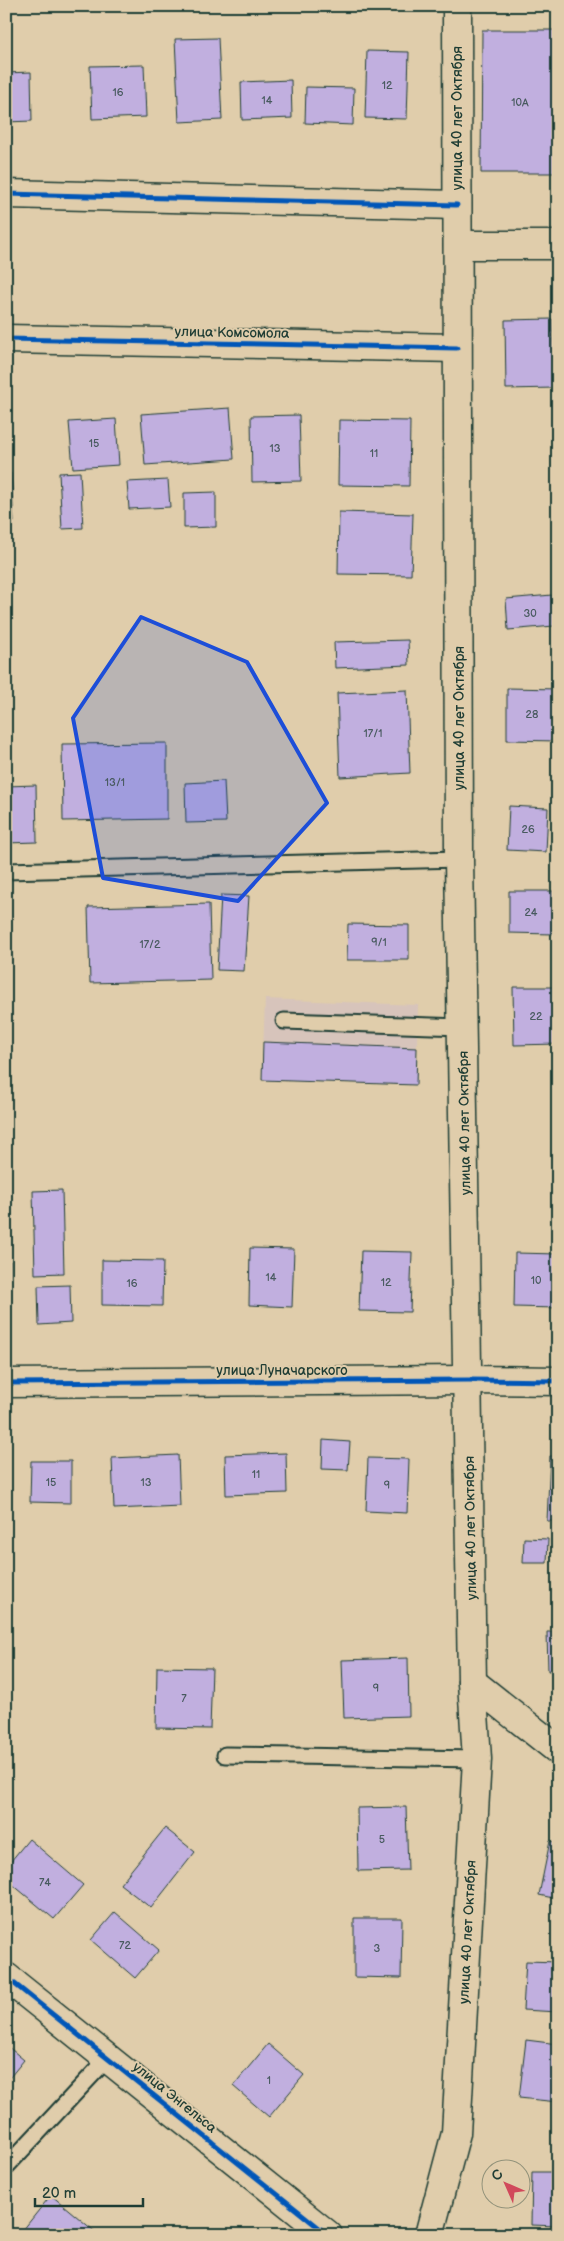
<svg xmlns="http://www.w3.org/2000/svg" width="564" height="2241" viewBox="0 0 564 2241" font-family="'Balsamiq Sans',sans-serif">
<rect width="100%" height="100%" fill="#e0cdab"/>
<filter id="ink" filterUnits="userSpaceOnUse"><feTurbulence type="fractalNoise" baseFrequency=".02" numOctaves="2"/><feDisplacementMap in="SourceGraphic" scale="10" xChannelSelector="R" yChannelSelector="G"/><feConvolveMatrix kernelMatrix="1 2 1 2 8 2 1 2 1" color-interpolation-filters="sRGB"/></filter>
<g filter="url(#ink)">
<path fill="#d7c4bb" d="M 265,999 L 418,1005 L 416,1085 L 262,1080 Z"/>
<g fill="#c1afdf" stroke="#1f3d34">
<path d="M 482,30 L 558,30 L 558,173 L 481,173 Z"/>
<path d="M 218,38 L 222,120 L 179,122 L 175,39 Z"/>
<path d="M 367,51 L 409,52 L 407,119 L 365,118 Z"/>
<path d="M 144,65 L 146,117 L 92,119 L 90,66 Z"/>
<path d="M 31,72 L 32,121 L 6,122 L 6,73 Z"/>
<path d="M 291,80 L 292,118 L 242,120 L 241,82 Z"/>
<path d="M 306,87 L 354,88 L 353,125 L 305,123 Z"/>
<path d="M 552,319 L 554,388 L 506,389 L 505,320 Z"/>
<path d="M 230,408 L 234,459 L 145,465 L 141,414 Z"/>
<path d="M 299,415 L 301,481 L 252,482 L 251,416 Z"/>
<path d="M 116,419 L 119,465 L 73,468 L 69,422 Z"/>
<path d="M 339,420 L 410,421 L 409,486 L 338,485 Z"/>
<path d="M 80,472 L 83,528 L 62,529 L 59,473 Z"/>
<path d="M 6,473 L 11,473 L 14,522 L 6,522 Z"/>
<path d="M 168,480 L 170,507 L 129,509 L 127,482 Z"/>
<path d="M 216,492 L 216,527 L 184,528 L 184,493 Z"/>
<path d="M 339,512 L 413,514 L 411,575 L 338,574 Z"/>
<path d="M 552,595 L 554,626 L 508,630 L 506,599 Z"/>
<path d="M 408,640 L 409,665 L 335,668 L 334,642 Z"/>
<path d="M 507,688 L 558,689 L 558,741 L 507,740 Z"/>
<path d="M 407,690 L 410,773 L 340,777 L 337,693 Z"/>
<path d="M 167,743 L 167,819 L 63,821 L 62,744 Z"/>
<path d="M 224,781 L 226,822 L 186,823 L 185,783 Z"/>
<path d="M 36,785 L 37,842 L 6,843 L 6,786 Z"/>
<path d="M 509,806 L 548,808 L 546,852 L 507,850 Z"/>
<path d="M 509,891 L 553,891 L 553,934 L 509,933 Z"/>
<path d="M 221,895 L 249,896 L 244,971 L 217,970 Z"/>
<path d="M 209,904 L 211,980 L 90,983 L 88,907 Z"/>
<path d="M 348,924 L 409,925 L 409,960 L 347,960 Z"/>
<path d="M 513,987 L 558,987 L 558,1044 L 514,1045 Z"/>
<path d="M 263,1042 L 417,1048 L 416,1085 L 262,1080 Z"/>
<path d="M 62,1190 L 64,1273 L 35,1274 L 33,1191 Z"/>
<path d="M 250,1248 L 294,1249 L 292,1307 L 249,1305 Z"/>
<path d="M 361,1251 L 412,1252 L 410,1312 L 359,1311 Z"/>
<path d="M 515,1253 L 558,1254 L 558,1308 L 514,1307 Z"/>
<path d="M 102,1260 L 163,1261 L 162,1306 L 102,1305 Z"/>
<path d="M 6,1261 L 10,1261 L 9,1311 L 6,1311 Z"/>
<path d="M 70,1285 L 71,1323 L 39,1325 L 38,1286 Z"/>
<path d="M 323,1440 L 350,1442 L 348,1470 L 322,1469 Z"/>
<path d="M 286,1453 L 287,1493 L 226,1495 L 225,1455 Z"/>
<path d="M 178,1455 L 180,1506 L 114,1509 L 112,1458 Z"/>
<path d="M 550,1456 L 558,1456 L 558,1521 L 547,1521 Z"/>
<path d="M 368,1458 L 409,1459 L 407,1513 L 366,1511 Z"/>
<path d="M 31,1461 L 71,1461 L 71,1503 L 30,1502 Z"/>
<path d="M 524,1538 L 548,1539 L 547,1563 L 523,1563 Z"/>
<path d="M 547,1632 L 558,1632 L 558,1670 L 548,1671 Z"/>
<path d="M 408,1658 L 409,1716 L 344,1718 L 342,1660 Z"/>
<path d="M 157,1667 L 212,1668 L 210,1729 L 156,1728 Z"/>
<path d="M 406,1807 L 408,1870 L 358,1871 L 357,1808 Z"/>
<path d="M 165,1828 L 195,1852 L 151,1908 L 120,1884 Z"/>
<path d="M 29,1839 L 83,1885 L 54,1919 L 6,1879 L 6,1867 Z"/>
<path d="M 550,1841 L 558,1843 L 558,1899 L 539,1895 Z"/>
<path d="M 115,1912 L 159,1950 L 135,1978 L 91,1940 Z"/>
<path d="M 354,1918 L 402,1918 L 401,1978 L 354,1977 Z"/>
<path d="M 526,1961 L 558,1962 L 558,2012 L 523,2010 Z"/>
<path d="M 526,2040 L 558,2044 L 558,2102 L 519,2098 Z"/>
<path d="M 268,2044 L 304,2075 L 269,2117 L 233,2086 Z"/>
<path d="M 6,2045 L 24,2060 L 6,2082 Z"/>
<path d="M 532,2172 L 558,2172 L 558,2226 L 531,2225 Z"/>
<path d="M 51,2195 L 99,2235 L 19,2235 Z"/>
</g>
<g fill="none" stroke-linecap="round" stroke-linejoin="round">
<defs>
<g id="service">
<path d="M 6,871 L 459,859"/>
<path d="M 284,1021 L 462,1027"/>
<path d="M 225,1755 L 477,1759"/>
<path d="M 6,2167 L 108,2058"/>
</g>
<g id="minor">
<path d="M 6,194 L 457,205"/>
<path d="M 458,245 L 558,245"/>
<path d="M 6,339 L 457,348"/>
<path d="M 6,1383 L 469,1380 L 558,1381"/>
<path d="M 472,1682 L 558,1750"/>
<path d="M 6,1977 L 328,2235"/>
</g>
<path id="secondary" d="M 429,2235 L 456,2133 L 477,1759 L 472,1682 L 459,859 L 457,6"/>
</defs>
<use href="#service" stroke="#1f3d34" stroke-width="19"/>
<use href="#minor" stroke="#1f3d34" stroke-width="31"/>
<use href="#secondary" stroke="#1f3d34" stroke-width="31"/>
<use href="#service" stroke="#e0cdab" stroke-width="15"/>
<use href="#minor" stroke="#e0cdab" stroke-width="28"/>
<use href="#secondary" stroke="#e0cdab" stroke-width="28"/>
<defs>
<g id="cycleway">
<path d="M 6,194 L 457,205"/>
<path d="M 6,339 L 457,348"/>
<path d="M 6,1383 L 469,1380 L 558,1381"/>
<path d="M 6,1977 L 328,2235"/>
</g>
</defs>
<use href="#cycleway" stroke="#e0cdab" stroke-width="8"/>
<use href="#cycleway" stroke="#0057b8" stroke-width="5"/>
</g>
</g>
<path fill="#1d4ed8" fill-opacity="0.2" stroke="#1d4ed8" stroke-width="4" stroke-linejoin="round" d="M 141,617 L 247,662 L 327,803 L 238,901 L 103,878 L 73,718 Z"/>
<g text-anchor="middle" stroke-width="4" stroke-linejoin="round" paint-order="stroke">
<g font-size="11" fill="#485a5f">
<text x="387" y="89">12</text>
<text x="118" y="96">16</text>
<text x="267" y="104">14</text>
<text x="520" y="106">10А</text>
<text x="94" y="447">15</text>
<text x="275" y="452">13</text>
<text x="374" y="457">11</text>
<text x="530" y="617">30</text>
<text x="532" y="718">28</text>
<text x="373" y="737">17/1</text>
<text x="115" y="786">13/1</text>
<text x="528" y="833">26</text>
<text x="531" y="916">24</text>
<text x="379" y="946">9/1</text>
<text x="150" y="948">17/2</text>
<text x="536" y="1020">22</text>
<text x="271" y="1281">14</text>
<text x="536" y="1284">10</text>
<text x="386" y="1286">12</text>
<text x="132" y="1287">16</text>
<text x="256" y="1478">11</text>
<text x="51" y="1486">15</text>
<text x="146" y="1486">13</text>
<text x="387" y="1489">9</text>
<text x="376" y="1692">9</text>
<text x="184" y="1702">7</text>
<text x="382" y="1843">5</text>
<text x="45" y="1886">74</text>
<text x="125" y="1949">72</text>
<text x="377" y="1952">3</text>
<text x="269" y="2084">1</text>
</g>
<g font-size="14" fill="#1f3d34" stroke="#e0cdab">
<text transform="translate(457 118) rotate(-90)" y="5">улица 40 лет Октября</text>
<text transform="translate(232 332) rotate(1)" y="5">улица Комсомола</text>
<text transform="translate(459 718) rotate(-90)" y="5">улица 40 лет Октября</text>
<text transform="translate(464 1123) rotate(-91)" y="5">улица 40 лет Октября</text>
<text x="282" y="1375">улица Луначарского</text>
<text transform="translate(470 1528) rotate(-91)" y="5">улица 40 лет Октября</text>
<text transform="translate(467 1932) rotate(-87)" y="5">улица 40 лет Октября</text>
<text transform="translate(175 2097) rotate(39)" y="5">улица Энгельса</text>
</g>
</g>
<rect width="564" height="2241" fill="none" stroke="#e0cdab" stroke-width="25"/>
<rect x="12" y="12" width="539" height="2216" fill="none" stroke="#1f3d34" stroke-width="2" filter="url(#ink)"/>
<g transform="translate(506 2184) rotate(315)"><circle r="24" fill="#e0cdab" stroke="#93937b"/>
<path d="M0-4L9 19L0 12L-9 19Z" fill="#d1495b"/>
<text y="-8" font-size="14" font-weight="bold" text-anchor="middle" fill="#1f3d34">С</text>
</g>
<path d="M35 2198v8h108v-8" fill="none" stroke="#1f3d34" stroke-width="2.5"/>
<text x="42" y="2198" font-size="15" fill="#1f3d34" stroke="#e0cdab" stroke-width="4" paint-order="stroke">20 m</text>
</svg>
